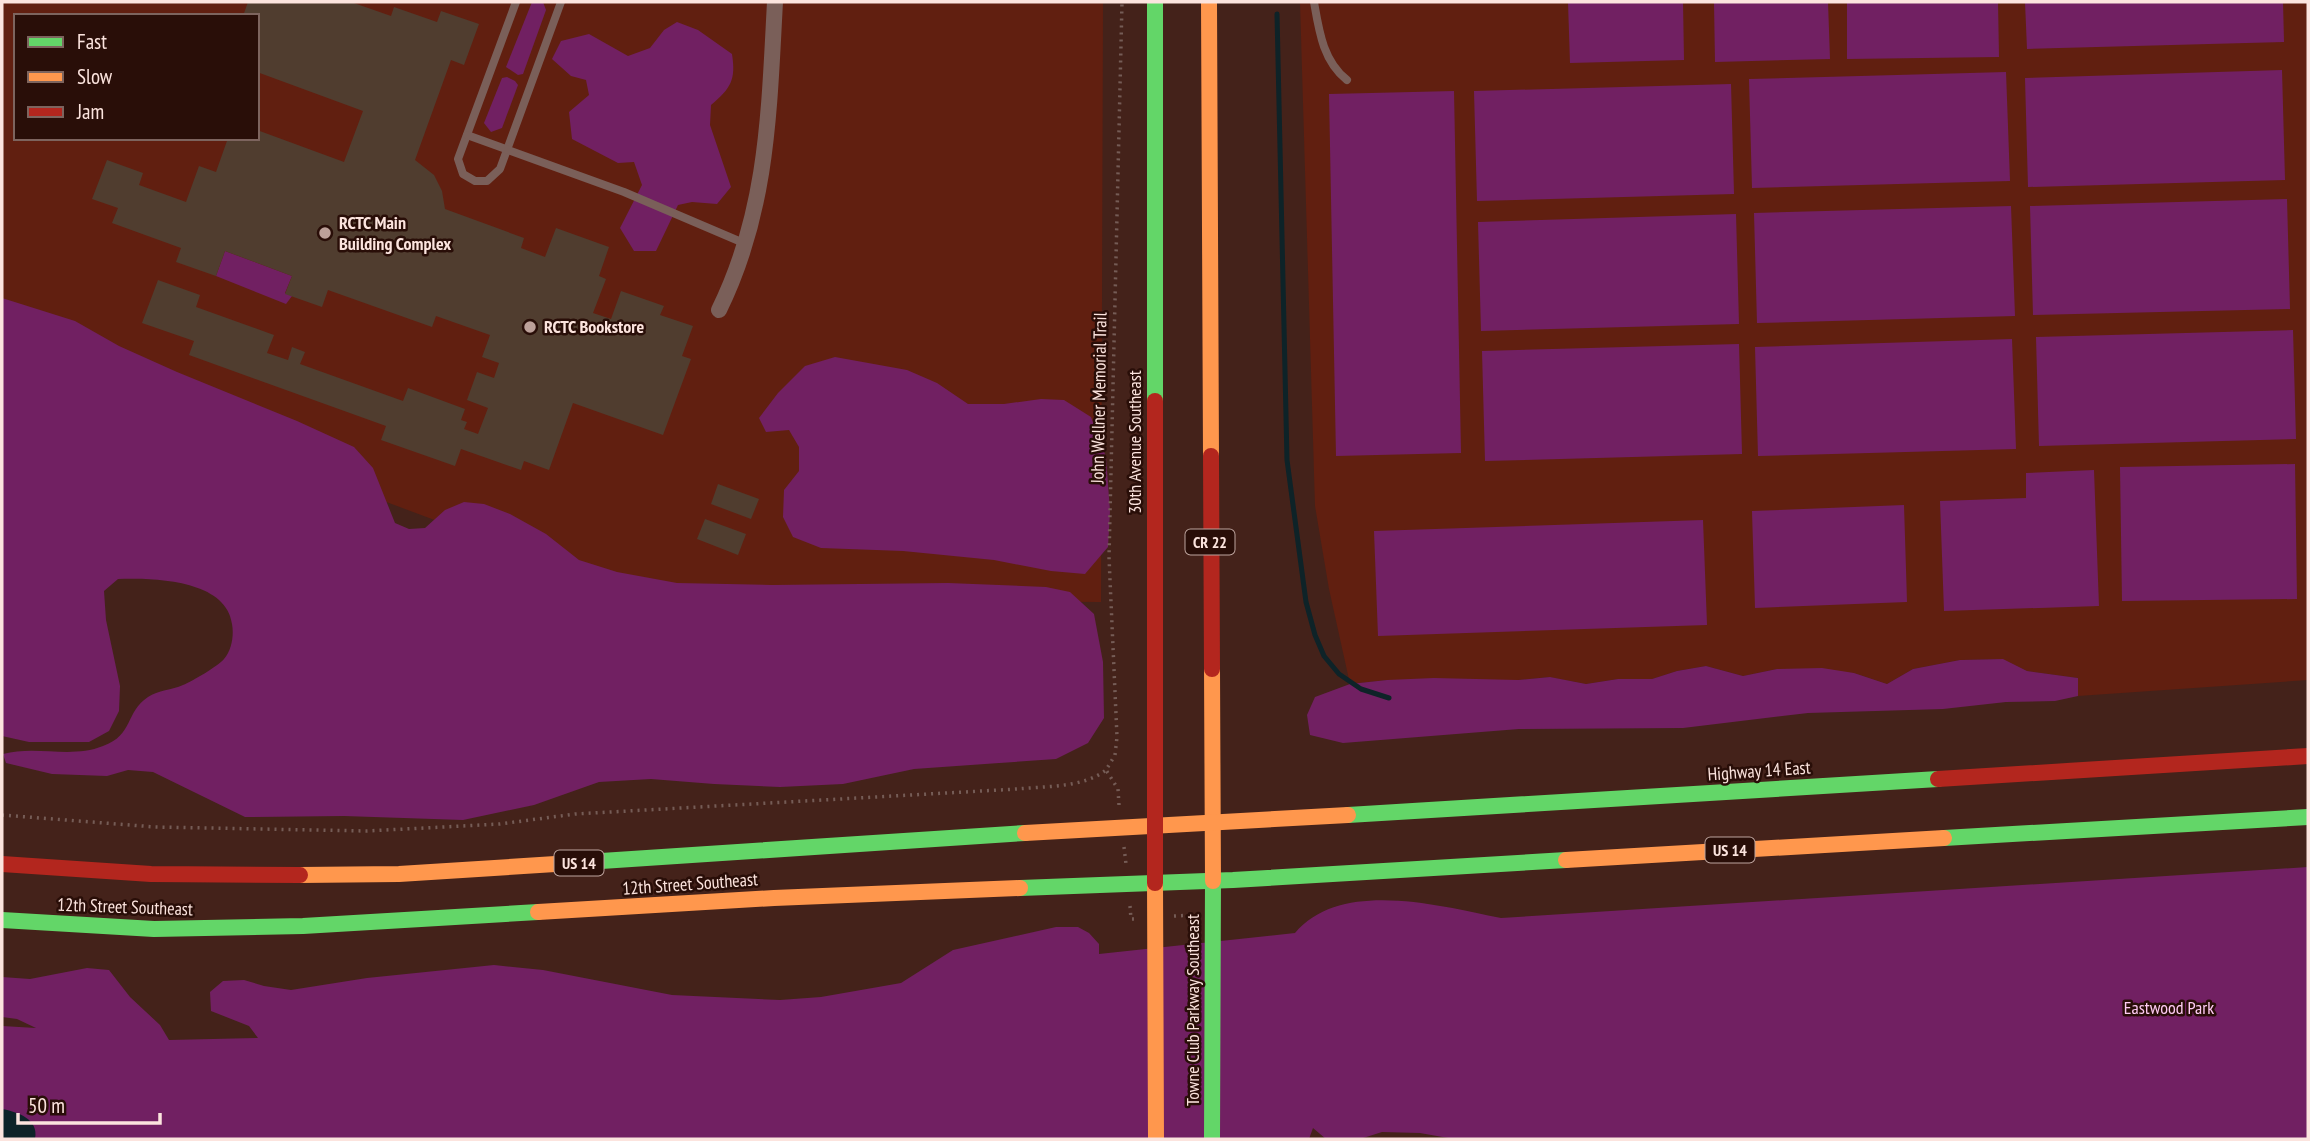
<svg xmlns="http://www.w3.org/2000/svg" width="2310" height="1141" viewBox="0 0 2310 1141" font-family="'PT Sans Narrow',sans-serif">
<rect width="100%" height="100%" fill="#44221a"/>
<g fill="#611f10" fill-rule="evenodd">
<path d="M 2,2 L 1103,2 L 1101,602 L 648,600 L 2,358 ZM 16,16 L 257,16 L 257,138 L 16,138 Z"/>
<path d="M 1300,2 L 2308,2 L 2308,680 L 2078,696 L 2078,678 L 2027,671 L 2002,659 L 1960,660 L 1913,669 L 1887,684 L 1854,673 L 1777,669 L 1743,676 L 1706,666 L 1677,671 L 1652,679 L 1618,679 L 1586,684 L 1549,677 L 1518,680 L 1387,680 L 1350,684 L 1329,589 L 1315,506 Z"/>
</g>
<g fill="#712062">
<path d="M 532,2 L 543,2 L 546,10 L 523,74 L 518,75 L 506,67 Z"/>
<path d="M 1568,2 L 1683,2 L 1684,60 L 1570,63 Z"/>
<path d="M 1714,2 L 1828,2 L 1830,59 L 1715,62 Z"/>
<path d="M 1847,2 L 1998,2 L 1999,57 L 1847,59 Z"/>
<path d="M 2025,2 L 2283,2 L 2284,42 L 2027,49 Z"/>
<path d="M 677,22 L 698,30 L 732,54 C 736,80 731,88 711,105 L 710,125 L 731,187 L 717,204 L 692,202 L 678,205 L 656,251 L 634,251 L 620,228 L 642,185 L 634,162 L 618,163 L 572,139 L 569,112 L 589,95 L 586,80 L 571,76 L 552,59 L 561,41 L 589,34 L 628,56 L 650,48 L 664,30 Z"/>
<path d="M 2282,70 L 2285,180 L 2028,187 L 2025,78 Z"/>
<path d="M 2006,72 L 2010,181 L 1752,188 L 1749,79 Z"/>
<path d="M 507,77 L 515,81 L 518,85 L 502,128 L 491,132 L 484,123 L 502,78 Z"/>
<path d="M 1731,84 L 1734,194 L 1477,201 L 1474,91 Z"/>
<path d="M 1454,91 L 1461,453 L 1336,456 L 1329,94 Z"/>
<path d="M 2287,199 L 2290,309 L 2033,315 L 2030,206 Z"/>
<path d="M 2011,206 L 2015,316 L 1757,323 L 1754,213 Z"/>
<path d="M 1736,214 L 1739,324 L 1481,331 L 1478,222 Z"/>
<path d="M 225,251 L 292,276 L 285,293 L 292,296 L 286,304 L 216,276 Z"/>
<path d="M 2,298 L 75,321 L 119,346 L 177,372 L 297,421 L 354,447 L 373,468 L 395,523 L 409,529 L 425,528 L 445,510 L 464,502 L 484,504 L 510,514 L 546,534 L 579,560 L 617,572 L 677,583 L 772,585 L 948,583 L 1046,587 L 1070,592 L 1094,614 L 1103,662 L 1104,718 L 1088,743 L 1056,759 L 914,769 L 843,784 L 780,787 L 714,784 L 651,779 L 599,782 L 534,805 L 463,820 L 344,816 L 245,817 L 153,772 L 128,770 L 107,776 L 52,774 L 6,763 L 3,754 C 36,745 71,759 103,746 C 134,735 125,712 148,697 C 158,690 172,690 183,685 C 193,681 218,666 224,659 C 232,650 234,635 232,624 C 226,579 152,578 118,579 L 104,591 L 106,620 L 120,686 L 119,711 L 109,731 L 89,742 L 29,742 L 2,736 Z"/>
<path d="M 2293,330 L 2296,439 L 2039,446 L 2036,337 Z"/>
<path d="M 2012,339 L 2016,449 L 1758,456 L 1755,347 Z"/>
<path d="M 1739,344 L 1742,454 L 1485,461 L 1482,351 Z"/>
<path d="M 835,357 L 907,370 L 937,383 L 968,404 L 1004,404 L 1041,399 L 1064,400 L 1091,417 L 1106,457 L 1110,511 L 1108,547 L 1085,574 L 1051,571 L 994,560 L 903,551 L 821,548 L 793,537 L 783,517 L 784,490 L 799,471 L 799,447 L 789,430 L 766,432 L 759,418 L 778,393 L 805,366 Z"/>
<path d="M 2295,464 L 2297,599 L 2122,601 L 2120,467 Z"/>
<path d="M 2094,470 L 2099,606 L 1944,611 L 1940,501 L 2026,498 L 2026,473 Z"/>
<path d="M 1904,505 L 1907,602 L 1755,608 L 1752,511 Z"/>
<path d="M 1703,520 L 1707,625 L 1378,636 L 1374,531 Z"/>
<path d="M 2003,659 L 2027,671 L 2078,678 L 2078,696 L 2055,701 L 2006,702 L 1943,709 L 1808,713 L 1683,728 L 1519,729 L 1343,743 L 1310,735 L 1307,715 L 1315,697 L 1350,684 L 1387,680 L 1434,678 L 1518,680 L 1550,677 L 1586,684 L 1618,679 L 1652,679 L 1677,671 L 1706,666 L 1743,676 L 1777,669 L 1822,668 L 1854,673 L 1887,684 L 1913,669 L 1960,660 Z"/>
<path d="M 2308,867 L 2308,1139 L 1454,1139 L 1420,1133 L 1382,1132 L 1360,1139 L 1326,1139 L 1313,1128 L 1309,1139 L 2,1139 L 2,1026 L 36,1028 L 17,1019 L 2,1017 L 2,977 L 30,979 L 87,968 L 109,970 L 130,997 L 160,1025 L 169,1040 L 258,1038 L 249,1026 L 211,1011 L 210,992 L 223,981 L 244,980 L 264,986 L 291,990 L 367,978 L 494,965 L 543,970 L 672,995 L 780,1000 L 821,997 L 901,983 L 953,950 L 1056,927 L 1078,927 L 1089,933 L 1099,944 L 1099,954 L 1295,933 C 1341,878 1441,906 1501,918 Z"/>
</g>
<path fill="#0e2328" d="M 2,1109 C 18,1112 39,1119 35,1139 L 2,1139 Z"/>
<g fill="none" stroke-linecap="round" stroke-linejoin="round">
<path stroke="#0e2328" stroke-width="5" d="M 1277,14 L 1287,460 L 1306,602 L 1315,635 L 1324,656 L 1339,674 L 1361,689 L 1389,698"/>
</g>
<g fill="#503d2f">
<path d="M 248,2 L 351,2 L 391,16 L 394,7 L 437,22 L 441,11 L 479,24 L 464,65 L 451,60 L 415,160 L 434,175 L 442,191 L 445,209 L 524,238 L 521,248 L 545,257 L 556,228 L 609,247 L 599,276 L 606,279 L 593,313 L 611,319 L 621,291 L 664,306 L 660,315 L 693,326 L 682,356 L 691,359 L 663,435 L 573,403 L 549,470 L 524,461 L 521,470 L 461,449 L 455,466 L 381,440 L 386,426 L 189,355 L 194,341 L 142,323 L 158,280 L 200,295 L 196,307 L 274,335 L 267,353 L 288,360 L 292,347 L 305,352 L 300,364 L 403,401 L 408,388 L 465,409 L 461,420 L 467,422 L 464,429 L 478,434 L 488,408 L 467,400 L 477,372 L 494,378 L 499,363 L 482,357 L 490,335 L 436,316 L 432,327 L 328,290 L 322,307 L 285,294 L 292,276 L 225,251 L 216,276 L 176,262 L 181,248 L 112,223 L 118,208 L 92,199 L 107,160 L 143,173 L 139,185 L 186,202 L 199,166 L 216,172 L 228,138 L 248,140 L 257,138 L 257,130 L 344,162 L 363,111 L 257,72 L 257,16 L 243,16 Z"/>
<path d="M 718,484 L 759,499 L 751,519 L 711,504 Z"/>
<path d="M 705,519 L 746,534 L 738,555 L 697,539 Z"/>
</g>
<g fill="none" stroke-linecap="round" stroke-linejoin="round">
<g stroke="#755c56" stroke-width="3.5" stroke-dasharray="2 5" stroke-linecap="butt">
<path d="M 1119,805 L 1118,789 L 1106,770 L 1115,755 L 1117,737 L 1109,557 L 1122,2"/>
<path d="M 2,815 L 155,827 L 367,831 L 500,824 L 575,814 L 1017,789 C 1046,786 1083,788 1106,770"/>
<path d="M 1124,847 L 1126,864"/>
<path d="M 1130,906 L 1131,919 L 1135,919"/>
<path d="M 1174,916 L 1194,915"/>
</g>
<g stroke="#7a5f59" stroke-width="8">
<path d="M 516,2 L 458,159 L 463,174 L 475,181 L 487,181 L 500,169 L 561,2"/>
<path d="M 1314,2 C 1319,31 1323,61 1347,80"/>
<path d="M 467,135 L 624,192 L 746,244"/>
</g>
<path stroke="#7a5f59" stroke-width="16" d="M 719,310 C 768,210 769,111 775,2"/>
<g stroke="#63d668" stroke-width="16">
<path d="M 1155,2 L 1155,401"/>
<path d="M 1348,815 L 1938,779"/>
<path d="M 1944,838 L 2308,817"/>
<path d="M 571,863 L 1025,833"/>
<path d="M 1020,888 L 1233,880 L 1566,860"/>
<path d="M 2,920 L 154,929 L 303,926 L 538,912"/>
<path d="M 1212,1139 L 1213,881"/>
</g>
<g stroke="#ff974d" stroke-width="16">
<path d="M 1209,2 L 1211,456"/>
<path d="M 1212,669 L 1213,881"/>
<path d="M 1025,833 L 1348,815"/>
<path d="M 1566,860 L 1944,838"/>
<path d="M 300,875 L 399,874 L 571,863"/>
<path d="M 1155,883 L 1156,1139"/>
<path d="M 538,912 L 774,898 L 1020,888"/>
</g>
<g stroke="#b3261e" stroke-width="16">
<path d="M 1155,401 L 1155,883"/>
<path d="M 1211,456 L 1212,669"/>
<path d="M 1938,779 L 2308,756"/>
<path d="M 2,864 L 151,874 L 300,875"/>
</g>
</g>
<g fill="#bca099" stroke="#290e08" stroke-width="2.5">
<circle cx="325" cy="233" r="7"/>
<circle cx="530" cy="327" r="7"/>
</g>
<g text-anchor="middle" stroke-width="5" stroke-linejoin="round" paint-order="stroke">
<g fill="#290e08" stroke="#bda49e" stroke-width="2">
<rect x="1185.5" y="529.5" width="49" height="25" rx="5"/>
<rect x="1705.5" y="837.5" width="49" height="25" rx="5"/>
<rect x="554.5" y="850.5" width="49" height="25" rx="5"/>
</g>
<g font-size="16" font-weight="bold" fill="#fce4de">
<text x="1210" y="548">CR 22</text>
<text x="1730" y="856">US 14</text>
<text x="579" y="869">US 14</text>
</g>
<g font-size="18" font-weight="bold" fill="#fce4de" stroke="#290e08" text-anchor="start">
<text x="339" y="229">RCTC Main<tspan x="339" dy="21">Building Complex</tspan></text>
<text x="544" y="333">RCTC Bookstore</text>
</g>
<g font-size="18" fill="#fce4de" stroke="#290e08">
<text transform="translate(1099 398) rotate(-89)" y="6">John Wellner Memorial Trail</text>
<text transform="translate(1135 442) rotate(-90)" y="6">30th Avenue Southeast</text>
<text transform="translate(1759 771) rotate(-4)" y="6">Highway 14 East</text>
<text transform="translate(690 884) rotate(-4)" y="6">12th Street Southeast</text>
<text transform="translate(125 907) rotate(2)" y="6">12th Street Southeast</text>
<text transform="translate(1193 1010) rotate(-90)" y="6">Towne Club Parkway Southeast</text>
</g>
<g font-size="18" fill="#ffcbf4" stroke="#290e08">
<text x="2169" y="1014">Eastwood Park</text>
</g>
</g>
<rect width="2310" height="1141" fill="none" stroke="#fce4de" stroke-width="7"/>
<rect x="14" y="14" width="245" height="126" fill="#290e08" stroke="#7d645e" stroke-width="2"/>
<rect x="28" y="37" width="35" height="10" fill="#63d668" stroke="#7d645e" stroke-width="2"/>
<text x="77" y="49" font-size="21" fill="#fce4de">Fast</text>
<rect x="28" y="72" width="35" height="10" fill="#ff974d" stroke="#7d645e" stroke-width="2"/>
<text x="77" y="84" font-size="21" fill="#fce4de">Slow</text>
<rect x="28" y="107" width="35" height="10" fill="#b3261e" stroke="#7d645e" stroke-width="2"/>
<text x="77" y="119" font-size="21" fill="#fce4de">Jam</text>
<path d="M18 1113v10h142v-10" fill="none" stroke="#fce4de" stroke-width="3.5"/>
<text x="28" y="1113" font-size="21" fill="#fce4de" stroke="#290e08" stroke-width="5" paint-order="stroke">50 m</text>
</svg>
